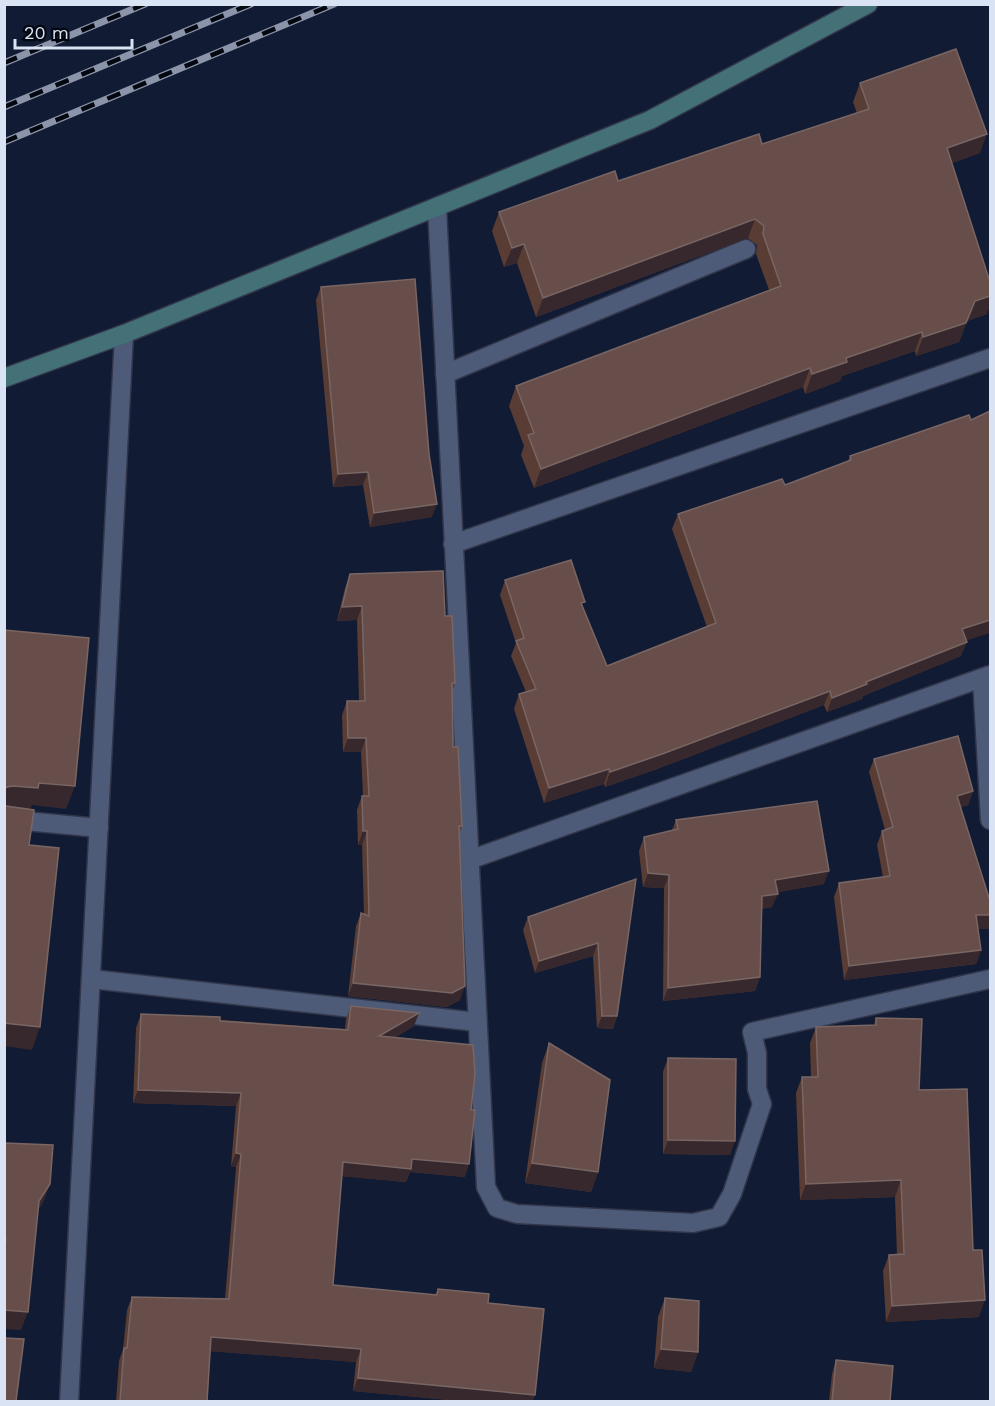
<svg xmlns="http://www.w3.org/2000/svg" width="995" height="1406" viewBox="0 0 995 1406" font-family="'Work Sans',sans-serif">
<rect width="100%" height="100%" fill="#111b33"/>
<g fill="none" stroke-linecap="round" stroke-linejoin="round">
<defs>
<g id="street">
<path d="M 437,207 L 486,1187 L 497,1208 L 517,1214 L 693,1223 L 719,1217 L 732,1194 L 762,1104 L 757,1089 L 757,1053 L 752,1032 L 990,979"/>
<path d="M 445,374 L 746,249"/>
<path d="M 453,544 L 990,358"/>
<path d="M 982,679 L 990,820"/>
<path d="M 4,819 L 99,828"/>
<path d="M 469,860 L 990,675"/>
<path d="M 91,979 L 477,1022"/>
<path d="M 69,1402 L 124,334"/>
</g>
<path id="secondary" d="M 4,378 L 124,334 L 650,120 L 868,4"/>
</defs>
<use href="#street" stroke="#31364a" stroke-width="21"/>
<use href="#secondary" stroke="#31364a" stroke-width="21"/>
<use href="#street" stroke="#4e5b78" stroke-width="18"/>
<use href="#secondary" stroke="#447178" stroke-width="18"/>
<defs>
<g id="rail">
<path d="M 4,63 L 145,4"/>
<path d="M 4,107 L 251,4"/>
<path d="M 4,142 L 334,4"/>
</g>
</defs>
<use href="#rail" stroke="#8b94a8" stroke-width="7"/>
<use href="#rail" stroke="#030710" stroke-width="4.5" stroke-dasharray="14" stroke-linecap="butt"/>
</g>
<g fill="#593d35">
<path d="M 860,83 L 980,153 L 952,163 L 987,314 L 967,321 L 959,342 L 916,356 L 915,351 L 842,376 L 840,381 L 805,394 L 803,387 L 534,488 L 521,455 L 524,446 L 509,406 L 516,386 L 769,290 L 756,254 L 757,245 L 748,238 L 536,317 L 517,263 L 504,267 L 492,231 L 499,212 L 762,144 L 857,113 L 853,102 Z"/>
<path d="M 321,287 L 432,517 L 370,527 L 363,485 L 333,487 L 316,300 Z"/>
<path d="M 850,456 L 966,641 L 961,656 L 863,696 L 862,699 L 827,712 L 824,705 L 657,769 L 605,787 L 604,784 L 544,803 L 514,709 L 519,694 L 526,692 L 511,656 L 516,643 L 500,595 L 505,580 L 583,607 L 607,666 L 707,627 L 672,529 L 678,514 L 785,485 L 848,461 Z"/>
<path d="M 350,574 L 445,616 L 455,683 L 453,690 L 453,747 L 462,826 L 459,835 L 460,1000 L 447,1007 L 348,996 L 356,926 L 361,913 L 364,914 L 362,845 L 358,845 L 357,810 L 362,796 L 363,796 L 361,752 L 343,752 L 342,715 L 347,701 L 359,701 L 357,620 L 337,621 L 345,588 Z"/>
<path d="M 874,759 L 973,791 L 968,805 L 961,807 L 990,929 L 978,929 L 981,950 L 976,964 L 844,980 L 834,897 L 839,883 L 883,877 L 877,845 L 882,831 L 885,830 L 869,772 Z"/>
<path d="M 676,820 L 824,884 L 777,892 L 772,907 L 761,909 L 760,977 L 755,991 L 663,1001 L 664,888 L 643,887 L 639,851 L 644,837 L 672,830 Z"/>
<path d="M 636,879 L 617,1016 L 613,1029 L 597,1028 L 593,956 L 535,973 L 523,930 L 528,917 Z"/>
<path d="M 351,1006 L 414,1026 L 394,1038 L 471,1110 L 465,1177 L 410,1172 L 406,1182 L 342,1176 L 333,1285 L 435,1295 L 438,1289 L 488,1303 L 535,1395 L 532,1401 L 460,1401 L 353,1391 L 356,1362 L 210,1351 L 207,1401 L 116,1401 L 119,1361 L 123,1349 L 127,1310 L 132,1297 L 225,1299 L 236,1167 L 231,1166 L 236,1106 L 133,1103 L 136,1028 L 141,1014 L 345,1029 L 346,1019 Z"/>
<path d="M 876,1018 L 919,1090 L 973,1250 L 979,1317 L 886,1322 L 883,1271 L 889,1255 L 897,1255 L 895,1197 L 800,1200 L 796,1093 L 802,1077 L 811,1077 L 810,1043 L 816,1027 L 874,1025 Z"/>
<path d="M 549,1043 L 598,1172 L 591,1192 L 525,1183 L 542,1063 Z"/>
<path d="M 668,1058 L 730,1155 L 663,1154 L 663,1072 Z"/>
<path d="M 665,1298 L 698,1352 L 691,1372 L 654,1368 L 658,1317 Z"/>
<path d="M 836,1360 L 890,1401 L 829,1401 L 832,1374 Z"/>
</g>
<g fill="#36282c">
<path d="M 987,134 L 980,153 L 940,167 L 947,148 Z"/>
<path d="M 755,219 L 748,238 L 536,317 L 543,298 Z"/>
<path d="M 524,244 L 517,263 L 504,267 L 512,248 Z"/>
<path d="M 990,296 L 990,306 L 987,314 L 967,321 L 959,342 L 916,356 L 923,337 L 975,301 Z"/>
<path d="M 922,332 L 915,351 L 842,376 L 840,381 L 805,394 L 812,374 L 846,358 Z"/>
<path d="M 810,368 L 803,387 L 534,488 L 541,469 Z"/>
<path d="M 368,472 L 363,485 L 333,487 L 338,474 Z"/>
<path d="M 437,504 L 432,517 L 370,527 L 374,513 Z"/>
<path d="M 362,606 L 357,620 L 337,621 L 342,607 Z"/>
<path d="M 990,620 L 990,633 L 956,644 L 962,629 Z"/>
<path d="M 967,642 L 961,656 L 863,696 L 862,699 L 827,712 L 832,698 L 866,682 Z"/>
<path d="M 830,691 L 824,705 L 657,769 L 605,787 L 610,772 Z"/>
<path d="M 348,738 L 366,738 L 361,752 L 343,752 Z"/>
<path d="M 609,769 L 604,784 L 544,803 L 549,788 Z"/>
<path d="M 39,783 L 75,786 L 66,809 L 32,805 L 30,810 L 4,808 L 4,790 L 7,787 Z"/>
<path d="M 973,791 L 968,805 L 952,809 L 957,796 Z"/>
<path d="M 363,831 L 367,831 L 362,845 L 358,845 Z"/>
<path d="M 829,871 L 824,884 L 770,894 L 775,880 Z"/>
<path d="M 648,873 L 669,875 L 664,888 L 643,887 Z"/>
<path d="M 778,894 L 772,907 L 757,910 L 762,896 Z"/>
<path d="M 976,915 L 990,915 L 990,929 L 971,929 Z"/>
<path d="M 598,943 L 593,956 L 535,973 L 539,961 Z"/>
<path d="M 981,950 L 976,964 L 844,980 L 849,966 Z"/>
<path d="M 760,977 L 755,991 L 663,1001 L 668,988 Z"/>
<path d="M 353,983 L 465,986 L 460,1000 L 447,1007 L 348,996 Z"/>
<path d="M 419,1013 L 414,1026 L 374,1049 L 379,1036 Z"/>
<path d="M 602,1016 L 617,1016 L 613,1029 L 597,1028 Z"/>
<path d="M 4,1023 L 40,1027 L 32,1050 L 4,1046 Z"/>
<path d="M 138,1090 L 241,1093 L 236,1106 L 133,1103 Z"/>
<path d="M 668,1140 L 735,1141 L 730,1155 L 663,1154 Z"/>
<path d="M 236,1153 L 241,1154 L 236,1167 L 231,1166 Z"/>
<path d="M 412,1159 L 469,1164 L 465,1177 L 410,1172 L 406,1182 L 338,1176 L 343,1162 Z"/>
<path d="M 532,1163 L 598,1172 L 591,1192 L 525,1183 Z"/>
<path d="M 901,1180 L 895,1197 L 800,1200 L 806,1184 Z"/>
<path d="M 50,1184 L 43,1203 L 32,1219 L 39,1201 Z"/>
<path d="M 985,1300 L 979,1317 L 886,1322 L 892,1306 Z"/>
<path d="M 4,1310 L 28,1312 L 21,1330 L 4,1329 Z"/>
<path d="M 211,1337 L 361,1349 L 356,1362 L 206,1351 Z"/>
<path d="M 661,1349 L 698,1352 L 691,1372 L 654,1368 Z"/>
<path d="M 358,1378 L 535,1395 L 532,1401 L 460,1401 L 353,1391 Z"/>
</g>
<g fill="#674e4a" stroke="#796664" stroke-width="1.5">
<path d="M 956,49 L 987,134 L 947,148 L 990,282 L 990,296 L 975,301 L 966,323 L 923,337 L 922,332 L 846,358 L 847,362 L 812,374 L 810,368 L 541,469 L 528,435 L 534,433 L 516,386 L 781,286 L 763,234 L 764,226 L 755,219 L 543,298 L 524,244 L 512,248 L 499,212 L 615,171 L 618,181 L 759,134 L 762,144 L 869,109 L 860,83 Z"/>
<path d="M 415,279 L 429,454 L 437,504 L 374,513 L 368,472 L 338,474 L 321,287 Z"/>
<path d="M 990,411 L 990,620 L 962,629 L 967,642 L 866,682 L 867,684 L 832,698 L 830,691 L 662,754 L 610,772 L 609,769 L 549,788 L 519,694 L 536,689 L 516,641 L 524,638 L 505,580 L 571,560 L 585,602 L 581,603 L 607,666 L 716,623 L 678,514 L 782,479 L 785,485 L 851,460 L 850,456 L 969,415 L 971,420 Z"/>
<path d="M 443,571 L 445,616 L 452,616 L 455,683 L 452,683 L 453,747 L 458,747 L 462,826 L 459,826 L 465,986 L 452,993 L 353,983 L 361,913 L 369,916 L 367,831 L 363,831 L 362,796 L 369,796 L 366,738 L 348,738 L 347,701 L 365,701 L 362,606 L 342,607 L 350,574 Z"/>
<path d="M 4,630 L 89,638 L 75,786 L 39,783 L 38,788 L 13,786 L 7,787 L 4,790 Z"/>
<path d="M 958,736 L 973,791 L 957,796 L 990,901 L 990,915 L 976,915 L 981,950 L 849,966 L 839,883 L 890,876 L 882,831 L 893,827 L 874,759 Z"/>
<path d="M 817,801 L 829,871 L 775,880 L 778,894 L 762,896 L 760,977 L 668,988 L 669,875 L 648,873 L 644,837 L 678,829 L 676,820 Z"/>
<path d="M 4,803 L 6,806 L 34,810 L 29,845 L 59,848 L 40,1027 L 4,1023 Z"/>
<path d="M 636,879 L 617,1016 L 602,1016 L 598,943 L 539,961 L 528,917 Z"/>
<path d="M 351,1006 L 419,1013 L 379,1036 L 473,1045 L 475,1074 L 471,1110 L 475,1110 L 469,1164 L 412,1159 L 411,1169 L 343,1162 L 333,1285 L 437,1295 L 438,1289 L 489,1294 L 488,1303 L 544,1309 L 535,1395 L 358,1378 L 361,1349 L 211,1337 L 207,1401 L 120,1401 L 124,1348 L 127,1348 L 132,1297 L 229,1299 L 241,1154 L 236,1153 L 241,1093 L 138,1090 L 141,1014 L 220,1017 L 220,1021 L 348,1030 Z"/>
<path d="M 876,1018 L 922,1019 L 919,1090 L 967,1089 L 973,1250 L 982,1250 L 985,1300 L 892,1306 L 889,1255 L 904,1254 L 901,1180 L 806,1184 L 802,1077 L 818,1077 L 816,1027 L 876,1025 Z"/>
<path d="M 549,1043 L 610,1080 L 598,1172 L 532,1163 Z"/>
<path d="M 668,1058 L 736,1059 L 735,1141 L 668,1140 Z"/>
<path d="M 4,1143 L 53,1145 L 50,1184 L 39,1201 L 28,1312 L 4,1310 L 4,1257 L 6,1238 L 4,1238 Z"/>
<path d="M 665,1298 L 699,1301 L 698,1352 L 661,1349 Z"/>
<path d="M 4,1338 L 24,1339 L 16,1401 L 4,1401 Z"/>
<path d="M 836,1360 L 893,1366 L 890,1401 L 832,1401 Z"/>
</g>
<rect width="995" height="1406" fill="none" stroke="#dae3f3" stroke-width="12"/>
<path d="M15 39v9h117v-9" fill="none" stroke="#dae3f3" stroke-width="3"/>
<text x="24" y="39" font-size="18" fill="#dae3f3" stroke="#030710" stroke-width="4.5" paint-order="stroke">20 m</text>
</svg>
